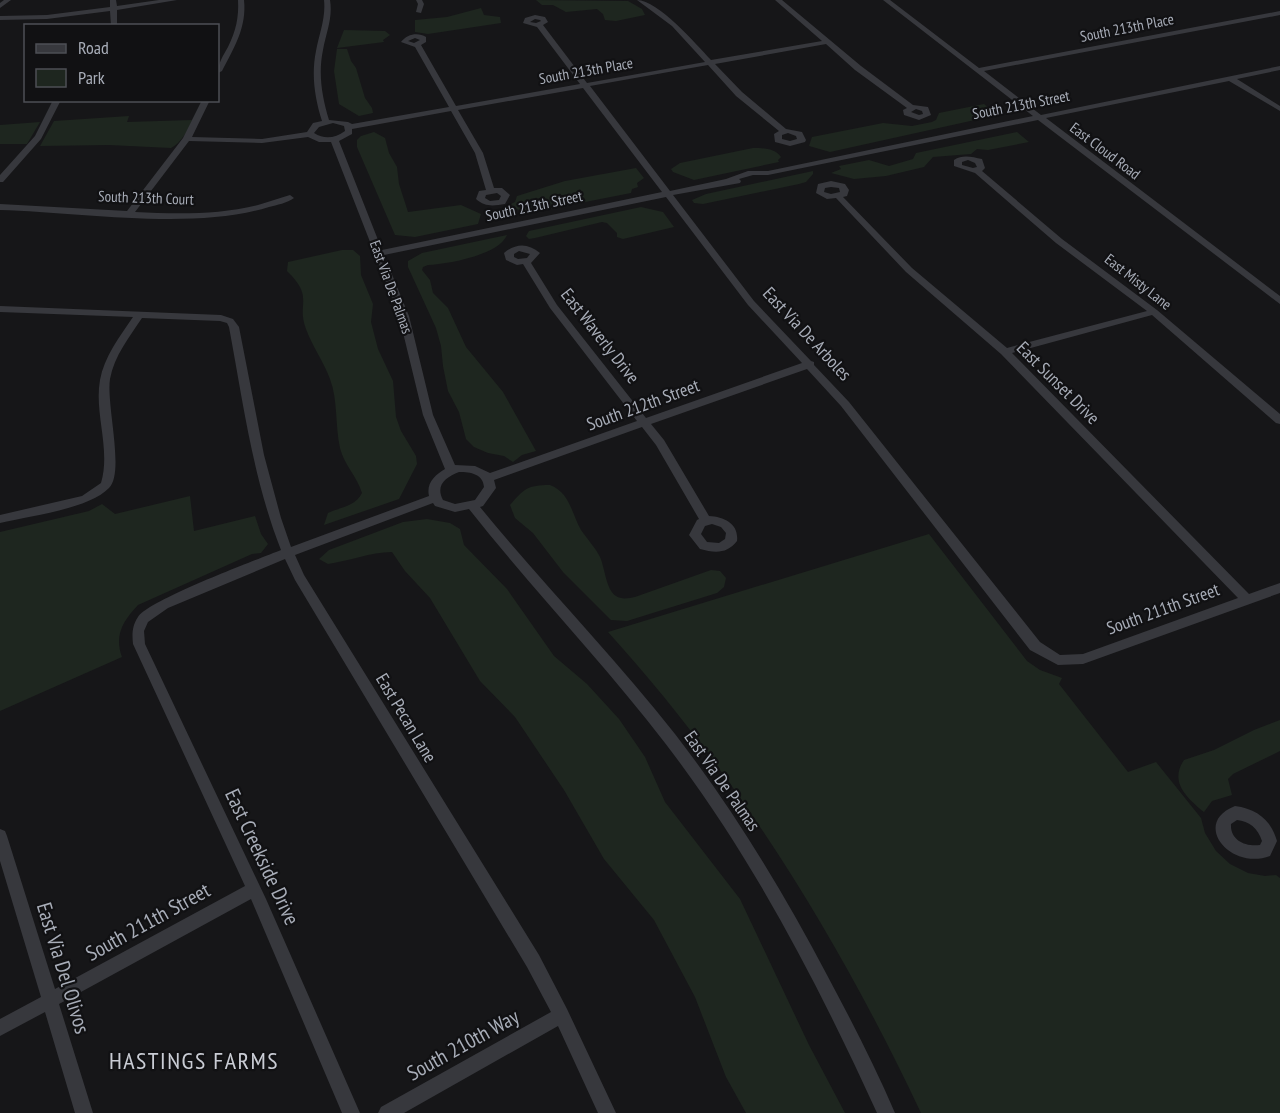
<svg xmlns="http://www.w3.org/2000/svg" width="1280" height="1113" viewBox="0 0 1280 1113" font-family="'PT Sans Narrow',sans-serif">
<rect width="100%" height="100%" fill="#161618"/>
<g fill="#1e261f">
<path d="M 536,0 L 628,1 L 642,9 L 645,15 L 616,21 L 605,20 L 603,14 L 597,9 L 566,12 L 553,5 L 542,5 Z"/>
<path d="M 481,8 L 484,15 L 500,17 L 501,23 L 428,34 L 415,32 L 415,20 L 447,17 Z"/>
<path d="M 344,30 L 385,31 L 390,35 L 383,40 L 384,42 L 337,48 Z"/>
<path d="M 337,49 L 347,49 L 351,61 L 356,68 L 365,98 L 372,108 L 373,113 L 359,116 L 339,104 L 334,71 Z"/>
<path d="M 984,104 L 992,111 L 990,113 L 993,116 L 830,152 L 809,146 L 812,137 L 883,123 L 912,126 L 932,122 L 936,120 L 939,113 Z"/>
<path d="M 129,116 L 127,122 L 192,120 C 188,130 181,143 171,148 L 109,145 L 40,146 L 54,121 Z"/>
<path d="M 40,122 L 27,144 L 0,144 L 0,125 Z"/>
<path d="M 374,132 L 385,138 L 389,153 L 397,167 L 399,184 L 408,212 L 461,205 L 481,214 L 478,224 L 415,237 L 395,235 L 357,147 L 357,140 L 361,136 Z"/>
<path d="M 1017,132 L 1029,142 L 988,150 L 977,149 L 971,154 L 933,157 L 924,167 L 886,176 L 854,179 L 831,173 L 841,169 L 839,166 L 869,160 L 889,166 L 913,159 L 916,153 Z"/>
<path d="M 753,148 C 763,148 775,148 781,157 L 778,160 L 779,162 L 694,180 L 673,172 L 671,169 L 680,163 Z"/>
<path d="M 636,168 L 644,178 L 637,183 L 638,187 L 632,189 L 631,193 L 529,213 L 507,206 L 515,202 L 517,196 L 565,181 Z"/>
<path d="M 813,171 L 813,174 L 806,182 L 799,184 L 703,204 L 694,203 L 692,200 L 706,194 Z"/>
<path d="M 641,207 L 663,212 L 674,227 L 623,239 L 617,237 L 617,233 L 607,223 L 602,222 L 535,238 L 529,239 L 526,236 L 529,231 Z"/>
<path d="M 507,235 C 499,255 448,264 428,265 L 423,267 L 422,270 L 430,280 L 433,293 L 448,308 L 466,347 L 503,392 L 536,451 L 522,455 L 513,462 L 504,456 L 488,453 L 474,447 L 466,439 L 459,412 L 448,391 L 443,366 L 441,346 L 436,328 L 408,267 L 408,261 L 422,253 Z"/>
<path d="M 342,250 L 353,250 L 360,256 L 361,275 L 373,304 L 371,322 L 378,349 L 393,381 L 396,417 L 401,431 L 416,456 L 417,464 L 399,499 L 324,525 L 328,513 C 341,507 356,506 362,493 C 357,476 344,465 340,448 C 335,425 338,400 330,379 C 324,362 312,346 306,329 C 296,303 315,298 287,271 L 288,262 Z"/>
<path d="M 550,485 C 570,493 571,512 581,530 C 587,539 595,547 600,557 C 605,568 606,590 616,596 C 622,600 629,598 635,597 L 711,570 L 720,571 L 726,578 L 724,587 L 717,593 L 627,621 L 611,620 L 563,572 L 533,533 L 515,518 L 510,505 C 524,489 527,485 550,485 Z"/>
<path d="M 190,496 L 194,531 L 255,516 L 261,534 L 268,544 L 261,553 L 252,554 L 138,605 C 123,621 114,635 122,657 L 0,711 L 0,532 L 89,511 L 102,504 L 115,514 Z"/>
<path d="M 427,519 L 450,523 L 460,529 L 464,545 L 507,589 L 554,656 L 587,684 L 619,719 L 645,757 L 665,802 L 740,899 L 809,1045 L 845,1113 L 746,1113 L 726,1077 L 695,997 L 654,920 L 604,859 L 564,790 L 515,717 L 480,681 L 430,598 L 405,571 L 392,552 C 370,552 350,561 328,564 L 319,559 L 329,550 L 403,522 Z"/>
<path d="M 929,534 L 1027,661 L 1040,670 L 1062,678 L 1059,684 L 1128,772 L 1156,762 L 1201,818 L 1205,833 L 1216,851 L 1230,864 L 1248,873 L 1265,876 L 1276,875 L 1280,878 L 1280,1113 L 921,1113 C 839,939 737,774 608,632 Z"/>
<path d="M 1280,720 L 1280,751 L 1233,774 L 1228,779 L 1232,795 L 1212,801 L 1204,812 C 1187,798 1169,782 1184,760 L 1214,750 L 1254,730 Z"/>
</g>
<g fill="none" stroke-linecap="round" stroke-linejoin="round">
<g fill="#37383d" fill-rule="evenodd">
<path d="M 4,0 L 11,0 L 0,8 L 0,3 Z"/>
<path d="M 110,0 L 116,0 L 117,6 L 159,0 L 177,0 L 117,10 L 117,26 L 111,26 L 110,11 L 47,19 L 0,20 L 0,16 L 47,15 L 110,7 Z"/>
<path d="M 238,0 L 244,0 C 247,27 234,48 222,71 L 218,73 C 218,63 223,56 228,47 C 236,31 239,17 238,0 Z"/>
<path d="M 324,0 L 330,0 C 333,18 326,33 323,50 C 318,74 322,97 329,120 L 348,122 L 352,124 L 449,107 L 415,47 L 401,42 C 407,34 418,32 426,37 L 426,42 L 421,45 L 456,106 L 580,84 L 537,27 L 523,23 L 525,18 L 535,15 L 545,17 L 548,22 L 543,25 L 587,83 L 705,62 L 672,26 L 637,0 C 658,0 696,44 711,60 L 822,41 L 775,0 L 782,0 L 861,66 L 913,105 L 928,107 L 931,115 L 919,120 L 904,115 L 903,110 L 907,108 L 855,70 L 826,44 L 715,64 L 742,92 L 786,129 L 802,132 L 806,140 L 805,142 L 790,146 L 775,142 L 774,134 L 779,131 L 736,96 L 708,65 L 590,86 L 670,191 L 726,179 L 748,171 L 768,171 L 1033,116 L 883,0 L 890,0 L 979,68 L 1280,11 L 1280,15 L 984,71 L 1041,115 L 1280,66 L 1280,70 L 1237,79 L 1280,106 L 1280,111 L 1229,81 L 1046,118 L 1280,296 L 1280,304 L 1038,120 L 768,175 L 753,175 L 739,179 L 741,181 L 740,183 L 673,195 L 754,301 L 811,361 L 814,362 L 814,365 L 849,402 L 1040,642 L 1060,655 L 1083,654 L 1238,598 L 1001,354 L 906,272 L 836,198 L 827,199 L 816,193 L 818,184 L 831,181 L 845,184 L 849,190 L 847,196 L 843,197 L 912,268 L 1007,348 L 1147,311 L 1056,243 L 975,173 L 954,166 L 954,160 C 963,154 972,157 982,159 L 985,168 L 982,171 L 1062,239 L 1157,310 L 1280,414 L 1280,424 L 1276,423 L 1152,315 L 1012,353 L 1249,594 L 1280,583 L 1280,593 L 1083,664 L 1058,665 L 1030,650 L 841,406 L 807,369 L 651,424 L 664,440 L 709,516 C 725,517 739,524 737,541 C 727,554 715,553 700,549 L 689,535 L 697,520 L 699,519 L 656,445 L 642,427 L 494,480 L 496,488 L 483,506 L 480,507 C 543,584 613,655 675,734 C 733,809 783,891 827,975 C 851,1020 875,1066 895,1113 L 877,1113 C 818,984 752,856 665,743 C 603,662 532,589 469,509 L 455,512 L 435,506 L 433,503 L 295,555 L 304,575 L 539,955 L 567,1009 L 616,1113 L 598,1113 L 558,1026 L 404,1113 L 378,1113 L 381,1107 L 551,1012 L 527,967 L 295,580 L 285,559 L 168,608 L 148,622 L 144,631 L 145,644 L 266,899 L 360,1113 L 342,1113 L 251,899 L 59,1004 L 93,1113 L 75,1113 L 45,1012 L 0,1036 L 0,1019 L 41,997 L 0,861 L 0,829 L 5,831 L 7,836 L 55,989 L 245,886 L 133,644 C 132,634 132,626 138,617 C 149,600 256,560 281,550 C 253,479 243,402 229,327 L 227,323 L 220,321 L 142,318 C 130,336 114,356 110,379 C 106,404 125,473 109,488 C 89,509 29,516 0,523 L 0,515 L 82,496 L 101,483 C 111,449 94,414 100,380 C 104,357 120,336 133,317 L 0,312 L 0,306 L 221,315 L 233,319 L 239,327 L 264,455 L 281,518 L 291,547 L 429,496 C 426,483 435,475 445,469 L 423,415 L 399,316 L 331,142 L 319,142 L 308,137 L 262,143 L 189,141 L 135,212 C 176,214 219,215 258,205 C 269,202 279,198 290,195 L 294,198 C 287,203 277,205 269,207 C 193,231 80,212 0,210 L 0,204 L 127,211 L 183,138 L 202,100 L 210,100 L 192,137 L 262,139 L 307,132 L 313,123 L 322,121 C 315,99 311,75 316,51 C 319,34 326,18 324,0 ZM 535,19 L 540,20 L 541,21 L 536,23 L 530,22 ZM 415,38 L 420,40 L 414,43 L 408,41 ZM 583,88 L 662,192 L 382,250 L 339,141 L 352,134 L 352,129 L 451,111 L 475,153 L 486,190 L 479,191 L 476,199 C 485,207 493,206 505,204 L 510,195 L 502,188 L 494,188 L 483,153 L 458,110 ZM 916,109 L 922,111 L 923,114 L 919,115 L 911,112 ZM 333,123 L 344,126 L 345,131 C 335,138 325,140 314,133 L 319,127 ZM 788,133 L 796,136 L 797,139 L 790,141 L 782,139 L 782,135 ZM 968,160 L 975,163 L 977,167 L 973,168 L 962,165 L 962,162 ZM 831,187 L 839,188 L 840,192 L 831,194 L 824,192 L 825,188 ZM 497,193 L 501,196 L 499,200 L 490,201 L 485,198 L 486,195 ZM 666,197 L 748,305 L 802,363 L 646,418 L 557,305 L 531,263 L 540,253 C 528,243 516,243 504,253 L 506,260 L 517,265 L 523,264 L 550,308 L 637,421 L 490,473 L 475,466 L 455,465 L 433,415 L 409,316 L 384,255 ZM 519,251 L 530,254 L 527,258 L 518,259 L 514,257 L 514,254 ZM 459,472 C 471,472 483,474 484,487 L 475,500 L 455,504 L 443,500 C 435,485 446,477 459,472 ZM 712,524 L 721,527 L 726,533 L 725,539 L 719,543 L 707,542 L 701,534 L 705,526 Z"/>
<path d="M 416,0 L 422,0 L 424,4 L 421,13 L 416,12 L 418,4 Z"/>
<path d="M 53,100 L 61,100 L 41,139 L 3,182 L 0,182 L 0,175 L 35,136 Z"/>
<path d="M 1235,806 C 1257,809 1271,820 1277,841 L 1270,856 C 1230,871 1191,823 1235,806 ZM 1237,820 C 1249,821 1258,828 1262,841 L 1260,845 C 1245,847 1230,840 1231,824 Z"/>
</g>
</g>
<g text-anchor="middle" stroke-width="4.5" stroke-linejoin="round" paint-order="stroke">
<g font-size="15" fill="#a8adb8" stroke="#111113">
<text transform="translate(1127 28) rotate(-11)" y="5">South 213th Place</text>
<text transform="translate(586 71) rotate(-10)" y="5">South 213th Place</text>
<text transform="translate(1021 105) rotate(-11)" y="5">South 213th Street</text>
<text transform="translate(1105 151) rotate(37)" y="5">East Cloud Road</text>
<text transform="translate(146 198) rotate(2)" y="5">South 213th Court</text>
<text transform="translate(534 206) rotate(-12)" y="5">South 213th Street</text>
<text transform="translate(1138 282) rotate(38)" y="5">East Misty Lane</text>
<text transform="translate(391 287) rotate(70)" y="5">East Via De Palmas</text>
</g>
<g font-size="18" fill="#a8adb8" stroke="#111113">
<text transform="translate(807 334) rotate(47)" y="6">East Via De Arboles</text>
<text transform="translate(600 336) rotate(52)" y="6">East Waverly Drive</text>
<text transform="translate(1058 383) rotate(45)" y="6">East Sunset Drive</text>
<text transform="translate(643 405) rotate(-20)" y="6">South 212th Street</text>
<text transform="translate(1163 609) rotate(-20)" y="6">South 211th Street</text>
<text transform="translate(406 718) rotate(59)" y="6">East Pecan Lane</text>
<text transform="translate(722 781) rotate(55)" y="6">East Via De Palmas</text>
</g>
<g font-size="21" fill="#a8adb8" stroke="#111113">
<text transform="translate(262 857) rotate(65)" y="7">East Creekside Drive</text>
<text transform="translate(148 922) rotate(-29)" y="7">South 211th Street</text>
<text transform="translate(63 968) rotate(73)" y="7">East Via Del Olivos</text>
<text transform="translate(463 1045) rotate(-29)" y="7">South 210th Way</text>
</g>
<g font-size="24" letter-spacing="1.5" fill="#c9ccd4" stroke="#111113">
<text x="194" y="1069">HASTINGS FARMS</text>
</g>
</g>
<rect x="24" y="24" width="195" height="78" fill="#111113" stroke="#4d4f55" stroke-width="1.5"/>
<rect x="36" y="44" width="30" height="9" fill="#37383d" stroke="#4d4f55" stroke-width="1.5"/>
<text x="78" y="54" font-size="18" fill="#a8adb8">Road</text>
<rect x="36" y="69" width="30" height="18" fill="#1e261f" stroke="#4d4f55" stroke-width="1.5"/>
<text x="78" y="84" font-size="18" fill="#a8adb8">Park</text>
</svg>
